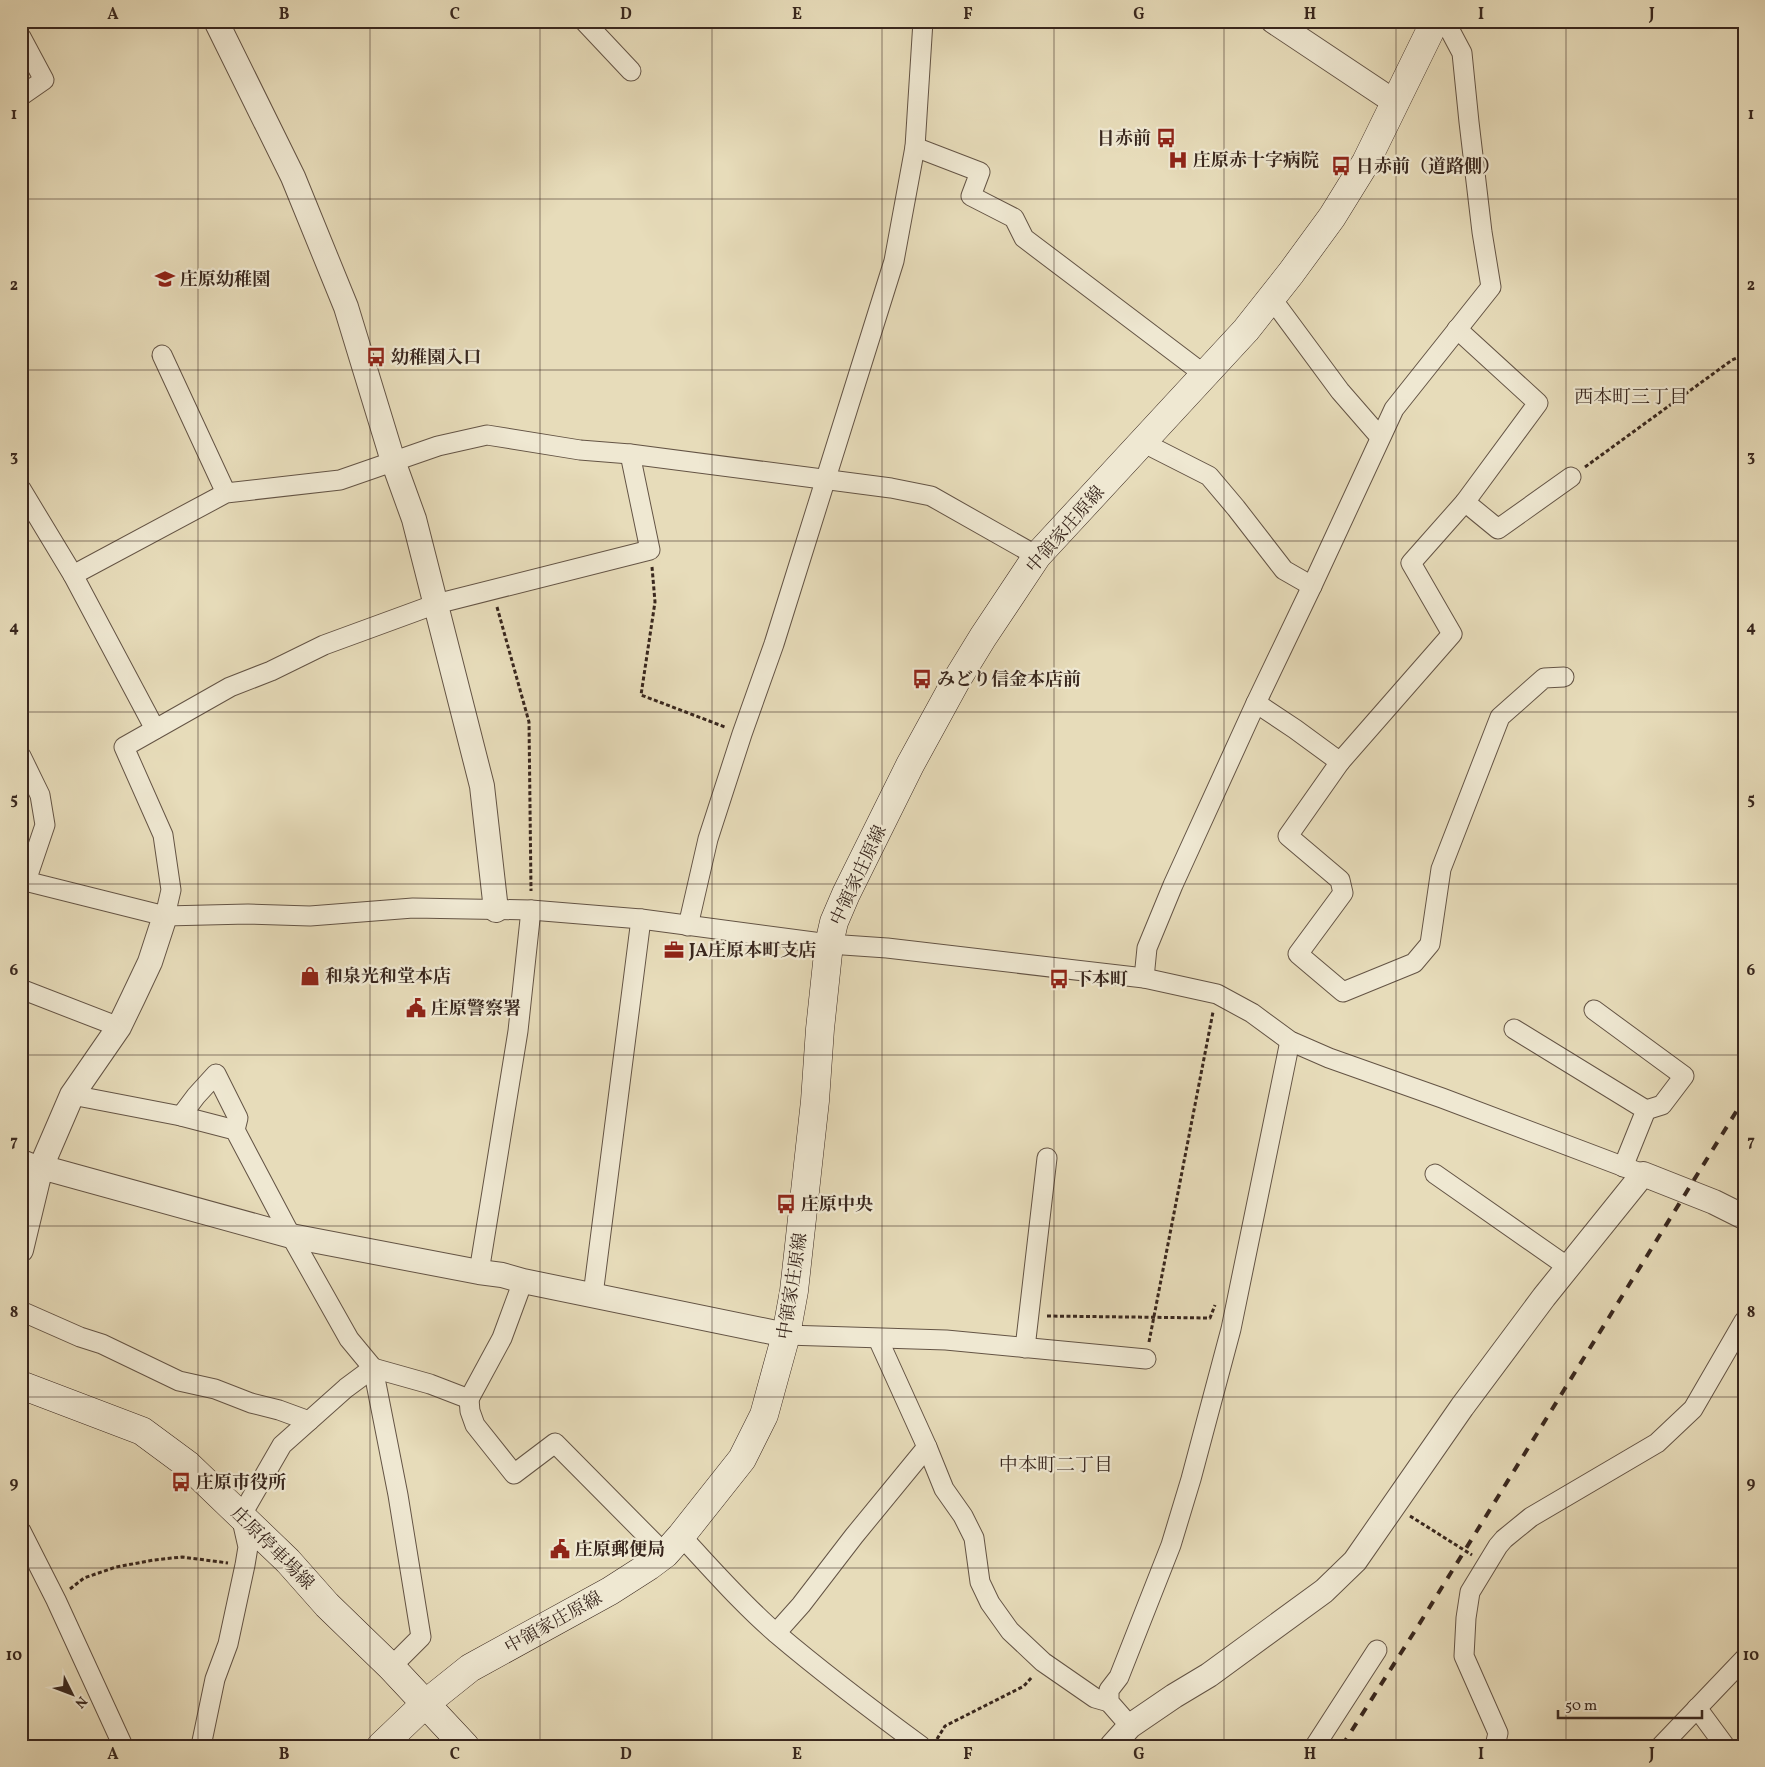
<svg xmlns="http://www.w3.org/2000/svg" width="1765" height="1767" viewBox="0 0 1765 1767" font-family="Vollkorn,'Noto Serif JP',serif">
<rect width="100%" height="100%" fill="#e7dcba"/>
<filter id="stains"><feTurbulence type="fractalNoise" baseFrequency=".004" numOctaves="4"/><feColorMatrix values="0 0 0 0 .2 0 0 0 0 .09 0 0 0 0 .02 0 0 0 .5 -.17"/></filter>
<radialGradient id="worn" r=".72"><stop offset=".6" stop-color="#630" stop-opacity="0"/><stop offset="1" stop-color="#630" stop-opacity=".3"/></radialGradient>
<g fill="none" stroke-linecap="round" stroke-linejoin="round">
<defs>
<g id="minor">
<path d="M 584,21 L 631,71"/>
<path d="M 21,37 L 44,80 L 21,96"/>
<path d="M 915,147 L 980,172 L 971,196 L 1014,218 L 1024,238 L 1205,375"/>
<path d="M 1272,299 L 1340,391 L 1380,437"/>
<path d="M 162,355 L 226,493"/>
<path d="M 1142,442 L 1209,476 L 1236,508 L 1284,570 L 1312,586"/>
<path d="M 21,489 L 73,575 L 155,729"/>
<path d="M 1465,502 L 1498,529 L 1571,477"/>
<path d="M 73,575 L 226,493 L 340,480 L 438,446 L 487,435 L 580,450 L 630,454 L 891,488 L 931,496 L 1037,556"/>
<path d="M 1256,703 L 1295,729 L 1340,762 L 1452,634 L 1411,563 L 1465,502 L 1538,403 L 1457,329"/>
<path d="M 21,756 L 40,795 L 45,825 L 26,881"/>
<path d="M 1340,762 L 1288,836 L 1340,880 L 1343,893 L 1298,954 L 1343,992 L 1414,963 L 1430,944 L 1441,869 L 1500,717 L 1544,678 L 1564,677"/>
<path d="M 21,880 L 165,916 L 248,914 L 310,916 L 413,908 L 531,910 L 641,919 L 829,944 L 887,948 L 1144,978 L 1217,994 L 1252,1013 L 1290,1041 L 1329,1058 L 1442,1098 L 1643,1174"/>
<path d="M 165,916 L 171,890 L 163,835 L 124,747 L 230,687 L 271,671 L 324,645 L 436,604 L 650,550 L 630,454"/>
<path d="M 688,926 L 708,839 L 742,734 L 774,644 L 894,261 L 915,147 L 923,21"/>
<path d="M 1144,978 L 1147,948 L 1173,885 L 1256,703 L 1312,586 L 1394,409 L 1491,287 L 1482,232 L 1469,122 L 1462,53 L 1445,21"/>
<path d="M 21,989 L 119,1027"/>
<path d="M 1594,1010 L 1684,1076 L 1662,1105 L 1646,1110"/>
<path d="M 1514,1029 L 1646,1110 L 1623,1167"/>
<path d="M 72,1095 L 181,1116 L 235,1130 L 291,1236 L 349,1339 L 373,1368 L 398,1495 L 421,1637 L 391,1667"/>
<path d="M 181,1116 L 196,1096 L 216,1074 L 238,1118 L 235,1130"/>
<path d="M 21,1159 L 41,1167"/>
<path d="M 1435,1174 L 1568,1267"/>
<path d="M 479,1272 L 518,1031 L 531,910"/>
<path d="M 593,1295 L 641,919"/>
<path d="M 21,1311 L 80,1337 L 102,1344 L 179,1381 L 215,1389 L 251,1403 L 279,1410 L 309,1421"/>
<path d="M 786,1335 L 946,1340 L 1146,1359"/>
<path d="M 878,1339 L 927,1447 L 944,1489 L 963,1516 L 974,1538 L 980,1582 L 990,1603 L 1010,1631 L 1043,1662 L 1095,1698 L 1109,1702"/>
<path d="M 1025,1348 L 1047,1158"/>
<path d="M 469,1399 L 470,1411 L 475,1425 L 514,1474 L 555,1443 L 665,1554"/>
<path d="M 21,1531 L 56,1600 L 123,1746"/>
<path d="M 681,1536 C 712,1569 742,1604 777,1634 C 823,1673 872,1710 921,1746"/>
<path d="M 776,1633 L 801,1605 L 854,1536 L 927,1447"/>
<path d="M 1697,1708 L 1725,1746"/>
<path d="M 1130,1726 L 1109,1702 L 1109,1690 L 1119,1677 L 1171,1545 L 1191,1479 L 1231,1329 L 1290,1041"/>
<path d="M 201,1746 L 215,1679 L 228,1644 L 245,1565 L 248,1547 L 241,1516 L 282,1445 L 346,1388 L 373,1368 L 430,1384 L 469,1399 L 502,1338 L 523,1281"/>
<path d="M 1315,1746 L 1377,1650"/>
<path d="M 1495,1746 L 1498,1733 L 1464,1656 L 1466,1618 L 1470,1592 L 1498,1546 L 1504,1539 L 1531,1517 L 1657,1443 L 1693,1409 L 1744,1321"/>
<path d="M 1661,1746 L 1744,1659"/>
</g>
<g id="tertiary">
<path d="M 216,21 L 293,177 L 346,307 L 393,461 L 414,519 L 482,786 L 496,910"/>
<path d="M 1273,21 L 1396,103"/>
<path d="M 41,1167 L 72,1095 L 119,1027 L 133,998 L 150,962 L 165,916"/>
<path d="M 21,1250 L 41,1167 L 291,1236 L 479,1272 L 502,1275 L 523,1281 L 786,1335"/>
<path d="M 1112,1746 L 1130,1726 L 1174,1696 L 1209,1675 L 1324,1591 L 1355,1561 L 1462,1407 L 1544,1297 L 1643,1174 L 1714,1202 L 1744,1217"/>
</g>
<g id="secondary">
<path d="M 21,1385 L 142,1431 L 188,1465 L 288,1561 L 327,1605 L 391,1667 L 465,1746"/>
<path d="M 381,1746 L 425,1704 L 470,1668 L 610,1591 L 649,1566 L 665,1554 L 681,1536 L 742,1459 L 764,1415 L 786,1335 L 794,1291 L 815,1101 L 820,1029 L 829,944 L 834,922 L 846,894 L 910,765 L 956,681 L 983,637 L 1037,556 L 1246,330 L 1291,273 L 1332,217 L 1366,162 L 1435,21"/>
</g>
</defs>
<use href="#minor" stroke="#645445" stroke-width="21"/>
<use href="#tertiary" stroke="#645445" stroke-width="26"/>
<use href="#secondary" stroke="#39271e" stroke-width="29"/>
<g stroke="#39271e" stroke-width="3" stroke-dasharray="4 2.5" stroke-linecap="butt">
<path d="M 1585,467 L 1732,360 L 1744,355"/>
<path d="M 652,567 L 655,602 L 641,695 L 725,727"/>
<path d="M 497,607 L 529,722 L 531,891"/>
<path d="M 1047,1316 L 1210,1318 L 1215,1305"/>
<path d="M 1149,1342 L 1213,1012"/>
<path d="M 1410,1516 L 1472,1555"/>
<path d="M 70,1589 L 84,1578 L 116,1567 L 154,1560 L 182,1557 L 228,1563"/>
<path d="M 937,1739 L 945,1726 L 1024,1686 L 1032,1677"/>
</g>
<use href="#minor" stroke="#efe8d2" stroke-width="19"/>
<use href="#tertiary" stroke="#efe8d2" stroke-width="24"/>
<use href="#secondary" stroke="#efe8d2" stroke-width="28"/>
<path stroke="#39271e" stroke-width="4" stroke-dasharray="9 9" stroke-linecap="butt" d="M 1342,1746 L 1418,1626 L 1744,1099"/>
</g>
<path fill="none" stroke="#39271e" stroke-width="1" stroke-opacity="0.55" d="M 198,21 L 198,1746M 370,21 L 370,1746M 540,21 L 540,1746M 712,21 L 712,1746M 882,21 L 882,1746M 1054,21 L 1054,1746M 1224,21 L 1224,1746M 1396,21 L 1396,1746M 1566,21 L 1566,1746M 21,199 L 1744,199M 21,370 L 1744,370M 21,541 L 1744,541M 21,712 L 1744,712M 21,884 L 1744,884M 21,1055 L 1744,1055M 21,1226 L 1744,1226M 21,1397 L 1744,1397M 21,1568 L 1744,1568"/>
<defs>
<symbol id="bus-bare" viewBox="-9 -9 18 18"><path d="M-5-6H5V4H4V6H2V4H-2V6H-4V4H-5ZM-3.5-4V0h7V-4ZM-3.5 1.2v1.5H-2V1.2ZM2 1.2v1.5H3.5V1.2Z" fill="#8f2418" stroke="#efe8d2" stroke-width="2.5" paint-order="stroke"/></symbol>
<symbol id="hospital-bare" viewBox="-9 -9 18 18"><path d="M-5-5h3v3.5h4V-5h3V5h-3V1.5h-4V5h-3Z" fill="#8f2418" stroke="#efe8d2" stroke-width="2.5" paint-order="stroke"/></symbol>
<symbol id="school-bare" viewBox="-9 -9 18 18"><path d="M0-5L7-2L0 1L-7-2ZM-4 1L0 2.5L4 1V4Q0 6-4 4Z" fill="#8f2418" stroke="#efe8d2" stroke-width="2.5" paint-order="stroke"/></symbol>
<symbol id="office-bare" viewBox="-9 -9 18 18"><path d="M-6-3h4V-5.5h4V-3h4V5H-6ZM-1-4.5V-3h2v-1.5ZM-6 0V1H6V0Z" fill="#8f2418" stroke="#efe8d2" stroke-width="2.5" paint-order="stroke"/></symbol>
<symbol id="shop-bare" viewBox="-9 -9 18 18"><path d="M-5-2.5h2.3a2.7 3.5 0 0 1 5.4 0H5L5.5 6h-11ZM-1.5-2.5h3a1.5 2.3 0 0 0-3 0Z" fill="#8f2418" stroke="#efe8d2" stroke-width="2.5" paint-order="stroke"/></symbol>
<symbol id="civic-bare" viewBox="-9 -9 18 18"><path d="M-.6-6.5H3V-4.5H.6V-3L4-1V1h2V6H-6V1h2V-1L-.6-3ZM-1.2 2.5V6h2.4V2.5Z" fill="#8f2418" stroke="#efe8d2" stroke-width="2.5" paint-order="stroke"/></symbol>
</defs>
<g fill-rule="evenodd">
<use href="#bus-bare" x="1152" y="124" width="28" height="28"/>
<use href="#hospital-bare" x="1164" y="146" width="28" height="28"/>
<use href="#bus-bare" x="1327" y="152" width="28" height="28"/>
<use href="#school-bare" x="151" y="265" width="28" height="28"/>
<use href="#bus-bare" x="362" y="343" width="28" height="28"/>
<use href="#bus-bare" x="908" y="665" width="28" height="28"/>
<use href="#office-bare" x="660" y="936" width="28" height="28"/>
<use href="#shop-bare" x="296" y="962" width="28" height="28"/>
<use href="#bus-bare" x="1045" y="965" width="28" height="28"/>
<use href="#civic-bare" x="402" y="994" width="28" height="28"/>
<use href="#bus-bare" x="772" y="1190" width="28" height="28"/>
<use href="#bus-bare" x="167" y="1468" width="28" height="28"/>
<use href="#civic-bare" x="546" y="1535" width="28" height="28"/>
</g>
<g text-anchor="middle" stroke-width="4.5" stroke-linejoin="round" paint-order="stroke">
<g font-size="18" font-weight="bold" fill="#39271e" stroke="#efe8d2" text-anchor="start">
<text x="1151" y="144" text-anchor="end">日赤前</text>
<text x="1193" y="166">庄原赤十字病院</text>
<text x="1356" y="172">日赤前（道路側）</text>
<text x="180" y="285">庄原幼稚園</text>
<text x="391" y="363">幼稚園入口</text>
<text x="937" y="685">みどり信金本店前</text>
<text x="689" y="956">JA庄原本町支店</text>
<text x="325" y="982">和泉光和堂本店</text>
<text x="1074" y="985">下本町</text>
<text x="431" y="1014">庄原警察署</text>
<text x="801" y="1210">庄原中央</text>
<text x="196" y="1488">庄原市役所</text>
<text x="575" y="1555">庄原郵便局</text>
</g>
<g font-size="18" fill="#39271e" stroke="#efe8d2">
<text transform="translate(1065 529) rotate(-49)" y="6">中領家庄原線</text>
<text transform="translate(858 875) rotate(-65)" y="6">中領家庄原線</text>
<text transform="translate(792 1286) rotate(-81)" y="6">中領家庄原線</text>
<text transform="translate(273 1548) rotate(45)" y="6">庄原停車場線</text>
<text transform="translate(553 1622) rotate(-29)" y="6">中領家庄原線</text>
</g>
<g font-size="19" fill="#39271e" stroke="#efe8d2">
<text x="1631" y="403">西本町三丁目</text>
<text x="1056" y="1471">中本町二丁目</text>
</g>
</g>
<rect width="1765" height="1767" fill="none" stroke="#e7dcba" stroke-width="55"/>
<g transform="translate(72 1694) rotate(132)" stroke="#efe8d2" stroke-width="4" paint-order="stroke">
<path d="M0-4L9 19L0 12L-9 19Z" fill="#39271e"/>
<text y="-8" font-size="14" font-weight="bold" text-anchor="middle" fill="#39271e">N</text>
</g>
<path d="M1558 1710v8h144v-8" fill="none" stroke="#39271e" stroke-width="2.5"/>
<text x="1565" y="1710" font-size="15" fill="#39271e" stroke="#efe8d2" stroke-width="4" paint-order="stroke">50 m</text>
<rect x="28" y="28" width="1710" height="1712" fill="none" stroke="#39271e" stroke-width="2"/>
<g font-size="16" text-anchor="middle" font-weight="bold" fill="#39271e">
<text x="113" y="19">A</text>
<text x="284" y="19">B</text>
<text x="455" y="19">C</text>
<text x="626" y="19">D</text>
<text x="797" y="19">E</text>
<text x="968" y="19">F</text>
<text x="1139" y="19">G</text>
<text x="1310" y="19">H</text>
<text x="1481" y="19">I</text>
<text x="1652" y="19">J</text>
<text x="14" y="119">1</text>
<text x="1751" y="119">1</text>
<text x="14" y="290">2</text>
<text x="1751" y="290">2</text>
<text x="14" y="461">3</text>
<text x="1751" y="461">3</text>
<text x="14" y="632">4</text>
<text x="1751" y="632">4</text>
<text x="14" y="804">5</text>
<text x="1751" y="804">5</text>
<text x="14" y="975">6</text>
<text x="1751" y="975">6</text>
<text x="14" y="1146">7</text>
<text x="1751" y="1146">7</text>
<text x="14" y="1317">8</text>
<text x="1751" y="1317">8</text>
<text x="14" y="1488">9</text>
<text x="1751" y="1488">9</text>
<text x="14" y="1660">10</text>
<text x="1751" y="1660">10</text>
<text x="113" y="1759">A</text>
<text x="284" y="1759">B</text>
<text x="455" y="1759">C</text>
<text x="626" y="1759">D</text>
<text x="797" y="1759">E</text>
<text x="968" y="1759">F</text>
<text x="1139" y="1759">G</text>
<text x="1310" y="1759">H</text>
<text x="1481" y="1759">I</text>
<text x="1652" y="1759">J</text>
</g>
<rect width="100%" height="100%" filter="url(#stains)"/>
<rect width="100%" height="100%" fill="url(#worn)"/>
</svg>
